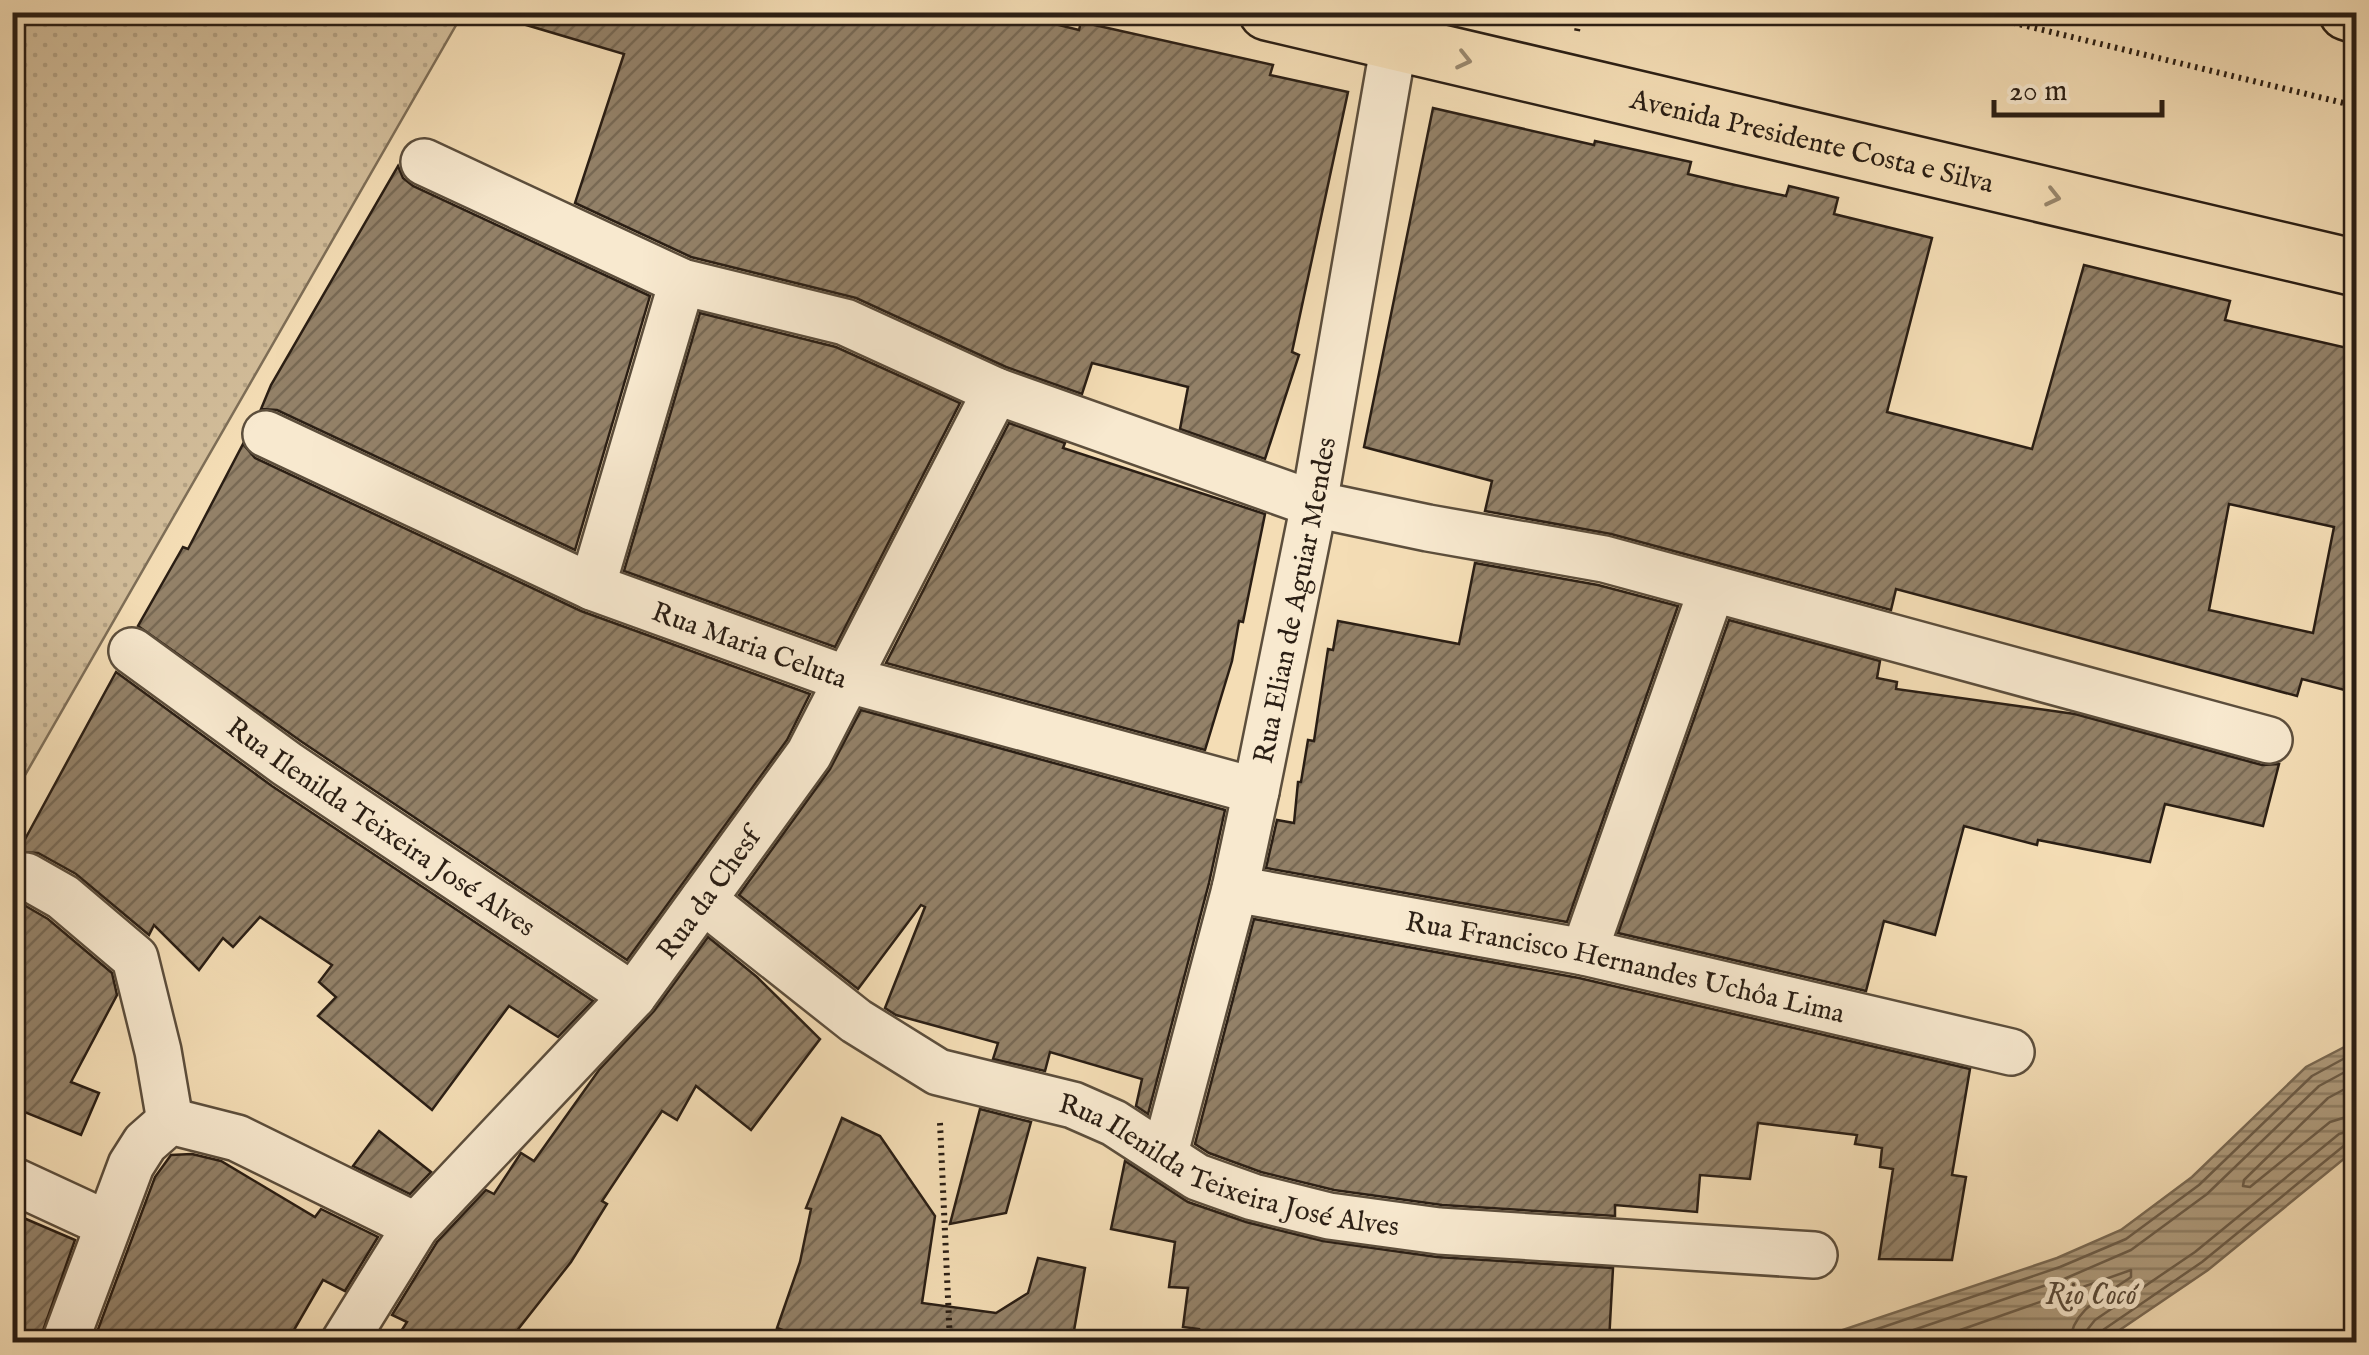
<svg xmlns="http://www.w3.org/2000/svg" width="2369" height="1355" viewBox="0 0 2369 1355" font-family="'IM FELL English',serif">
<defs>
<pattern id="grass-dots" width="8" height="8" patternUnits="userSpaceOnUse" patternTransform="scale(2.5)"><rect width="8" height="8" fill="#d2bd9a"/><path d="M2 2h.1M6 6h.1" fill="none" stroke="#b4a284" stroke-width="1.8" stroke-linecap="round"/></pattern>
<pattern id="water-rules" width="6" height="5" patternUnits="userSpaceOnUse" patternTransform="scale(2.5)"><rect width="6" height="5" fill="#af9c7e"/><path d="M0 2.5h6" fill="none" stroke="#8f7f66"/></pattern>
<pattern id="building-hatch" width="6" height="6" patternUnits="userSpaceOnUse" patternTransform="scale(2.5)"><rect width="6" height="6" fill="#938168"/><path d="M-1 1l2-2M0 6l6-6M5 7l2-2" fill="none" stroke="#786954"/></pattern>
</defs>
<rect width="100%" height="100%" fill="#f4ddb5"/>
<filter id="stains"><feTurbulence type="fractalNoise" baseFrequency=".002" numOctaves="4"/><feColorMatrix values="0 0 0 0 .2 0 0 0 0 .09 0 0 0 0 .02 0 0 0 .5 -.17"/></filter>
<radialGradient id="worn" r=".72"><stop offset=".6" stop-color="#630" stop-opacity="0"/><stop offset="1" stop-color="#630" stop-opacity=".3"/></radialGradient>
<path fill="url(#grass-dots)" stroke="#7e6e57" stroke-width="2.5" d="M 13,12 L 463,13 L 13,796 L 12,13 Z"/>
<path fill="url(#water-rules)" stroke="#7a6a54" stroke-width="2.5" d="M 2356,1041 L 2356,1149 L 2208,1270 L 2102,1342 L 1807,1342 L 2057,1258 L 2121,1230 L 2192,1177 L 2306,1067 Z"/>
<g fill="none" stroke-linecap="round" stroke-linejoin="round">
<g stroke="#6c5d49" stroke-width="2.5">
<path d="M 2356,1083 L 2328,1098 L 2244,1180 L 2243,1186 L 2250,1187 L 2330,1122 L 2356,1114"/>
<path d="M 1839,1342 L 2060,1267 L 2126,1239 L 2199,1185 L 2312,1076 L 2356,1052"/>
<path d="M 1878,1342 L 2064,1279 L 2131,1250 L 2207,1194 L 2319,1086 L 2356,1066"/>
<path d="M 1926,1342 L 2131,1270 L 2131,1277 C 2106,1295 2072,1309 2070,1342"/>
<path d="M 2085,1342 L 2087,1330 L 2095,1320 L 2195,1252 L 2339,1134 L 2356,1129"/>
<path d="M 2098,1342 L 2103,1330 L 2202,1262 L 2346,1144 L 2356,1142"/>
</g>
</g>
<g fill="url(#building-hatch)" stroke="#2a1e14" stroke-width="2.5" fill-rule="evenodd">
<path d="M 525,12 L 1006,12 L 1079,30 L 1081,22 L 1273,65 L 1270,75 L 1348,92 L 1292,352 L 1299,355 L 1265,459 L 1180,429 L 1188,387 L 1092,363 L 1082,394 L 1006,367 L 856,298 L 691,257 L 575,203 L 624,54 L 523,24 Z"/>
<path d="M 1433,108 L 1594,145 L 1595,141 L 1691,162 L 1688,174 L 1735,185 L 1786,196 L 1789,186 L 1838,198 L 1834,214 L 1932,238 L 1887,412 L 2032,449 L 2084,265 L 2230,301 L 2225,320 L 2356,350 L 2356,693 L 2302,679 L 2297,696 L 1896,589 L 1891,610 L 1611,534 L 1485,511 L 1492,481 L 1364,447 ZM 2229,504 L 2334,527 L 2313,633 L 2209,610 Z"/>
<path d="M 398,166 L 403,178 L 413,186 L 650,296 L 575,550 L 277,410 L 261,409 L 271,385 Z"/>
<path d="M 700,313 L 836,347 L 960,403 L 835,647 L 624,571 Z"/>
<path d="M 1009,423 L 1065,443 L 1063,448 L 1265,514 L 1243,622 L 1239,621 L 1232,661 L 1205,750 L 886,663 Z"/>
<path d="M 243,444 L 255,458 L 581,611 L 810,694 L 787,740 L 627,960 L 302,742 L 138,626 L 183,547 L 188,549 Z"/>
<path d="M 1475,563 L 1598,585 L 1678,606 L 1567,922 L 1266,868 L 1277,820 L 1294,823 L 1298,782 L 1301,782 L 1308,740 L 1314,741 L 1328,649 L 1333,650 L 1338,621 L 1459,644 Z"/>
<path d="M 1729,620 L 1880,661 L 1877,678 L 1897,682 L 1896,689 L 2075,714 L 2262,765 L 2279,764 L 2263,826 L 2165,804 L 2150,862 L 2038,840 L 2037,845 L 1964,826 L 1935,935 L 1884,921 L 1866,991 L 1618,933 Z"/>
<path d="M 116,672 L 272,786 L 593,1001 L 558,1037 L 509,1006 L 432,1110 L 318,1016 L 336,997 L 319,982 L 332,965 L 260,917 L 233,947 L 223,938 L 199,970 L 154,925 L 149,935 L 76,874 L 38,853 L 18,852 Z"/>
<path d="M 861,710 L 1225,810 L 1209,883 L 1148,1114 L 1136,1106 L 1142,1079 L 1050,1052 L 1045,1071 L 993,1059 L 998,1043 L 896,1015 L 885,1008 L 925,907 L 921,905 L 858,989 L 739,895 L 830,769 Z"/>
<path d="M 12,898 L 48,919 L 112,973 L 117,995 L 71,1082 L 99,1093 L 81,1135 L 12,1107 Z"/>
<path d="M 1254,919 L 1579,978 L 1970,1069 L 1952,1175 L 1966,1177 L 1952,1260 L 1879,1259 L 1893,1169 L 1880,1167 L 1882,1148 L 1855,1144 L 1857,1135 L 1758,1123 L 1750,1179 L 1700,1175 L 1697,1212 L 1615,1205 L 1615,1216 L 1442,1205 L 1334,1190 L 1261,1172 L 1209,1153 L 1195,1144 Z"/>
<path d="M 708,937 L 757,977 L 820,1039 L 751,1130 L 696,1086 L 677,1120 L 662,1111 L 602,1201 L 607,1204 L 571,1262 L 508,1342 L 394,1342 L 407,1322 L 392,1315 L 437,1242 L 486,1190 L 494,1194 L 521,1153 L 534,1161 L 599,1070 L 654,1011 Z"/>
<path d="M 980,1109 L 1031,1122 L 1006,1213 L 950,1224 Z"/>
<path d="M 842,1118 L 880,1136 L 935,1216 L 922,1303 L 996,1313 L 1028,1293 L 1038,1258 L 1085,1268 L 1072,1342 L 816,1342 L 777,1328 L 800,1262 L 811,1209 L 806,1208 Z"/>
<path d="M 379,1131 L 431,1172 L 410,1194 L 353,1166 Z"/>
<path d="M 192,1154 L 221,1161 L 315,1217 L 321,1209 L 378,1237 L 345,1291 L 323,1280 L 287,1342 L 119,1342 L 97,1332 L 155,1177 L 171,1155 Z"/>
<path d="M 1125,1161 L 1188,1202 L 1246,1222 L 1323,1241 L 1437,1257 L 1613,1268 L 1609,1342 L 1198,1342 L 1199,1329 L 1183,1327 L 1188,1288 L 1169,1287 L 1175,1242 L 1111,1229 Z"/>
<path d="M 12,1213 L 75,1240 L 39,1342 L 12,1342 Z"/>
</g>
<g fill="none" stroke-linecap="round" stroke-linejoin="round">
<defs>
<g id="street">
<path d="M 424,162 L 682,282 L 845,322 L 996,391 L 1314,504 L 1428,528 L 1604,559 L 2269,740"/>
<path id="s1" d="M 266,434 L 592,587 L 849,680 L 1256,791"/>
<path d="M 592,587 L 682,282"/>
<path id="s2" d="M 132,651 L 287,764 L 633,996"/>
<path d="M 26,876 L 63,897 L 135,958 L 158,1051 L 170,1121"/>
<path id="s3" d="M 1235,889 L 1584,952 L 2011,1052"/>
<path id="s4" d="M 703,900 L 856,1021 L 938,1072 L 1073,1105 L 1114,1123 L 1197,1177 L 1253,1197 L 1329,1216 L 1439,1231 L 1814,1255"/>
<path d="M 1584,952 L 1712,589"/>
<path id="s5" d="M 1165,1153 L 1235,889 L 1256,791 L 1314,504 L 1394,43"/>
<path d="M 12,1180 L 107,1224"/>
<path d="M 65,1342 L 131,1165 L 145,1143 L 170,1121 L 237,1138 L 416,1226"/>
<path id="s6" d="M 344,1342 L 416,1226 L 633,996 L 809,754 L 996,391"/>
</g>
<g id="primary">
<path id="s7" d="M 1267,12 L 2356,268"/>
<path d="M 2347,12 L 2356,15"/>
</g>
</defs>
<use href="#street" stroke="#5c4e3c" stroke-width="50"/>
<use href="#primary" stroke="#2a1e14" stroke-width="60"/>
<g stroke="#2a1e14" stroke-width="6" stroke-dasharray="2.5 5" stroke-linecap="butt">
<path d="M 1969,12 L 2356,106"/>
<path d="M 1577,31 L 1581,12"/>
<path d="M 940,1123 L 950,1342"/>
</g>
<use href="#street" stroke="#f8e9cf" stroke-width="45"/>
<use href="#primary" stroke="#f4ddb5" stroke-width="55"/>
</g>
<defs><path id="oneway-chevron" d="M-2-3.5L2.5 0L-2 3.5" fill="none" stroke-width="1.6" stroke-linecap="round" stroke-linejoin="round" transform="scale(2.5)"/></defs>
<g stroke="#99876d">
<use href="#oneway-chevron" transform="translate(1464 60) rotate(13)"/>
<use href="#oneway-chevron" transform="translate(2053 197) rotate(13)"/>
</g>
<g text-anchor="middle" stroke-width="10" stroke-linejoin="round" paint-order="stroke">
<g font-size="28" fill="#2a1e14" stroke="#f8e9cf">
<text dy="10" stroke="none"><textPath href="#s7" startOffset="560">Avenida Presidente Costa e Silva</textPath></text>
<text dy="10" stroke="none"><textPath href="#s5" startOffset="568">Rua Elian de Aguiar Mendes</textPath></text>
<text dy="10" stroke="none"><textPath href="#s1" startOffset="528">Rua Maria Celuta</textPath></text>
<text dy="10" stroke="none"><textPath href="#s2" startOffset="305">Rua Ilenilda Teixeira José Alves</textPath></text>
<text dy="10" stroke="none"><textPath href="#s6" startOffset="580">Rua da Chesf</textPath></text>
<text dy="10" stroke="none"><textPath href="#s3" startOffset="398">Rua Francisco Hernandes Uchôa Lima</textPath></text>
<text dy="10" stroke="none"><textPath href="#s4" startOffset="600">Rua Ilenilda Teixeira José Alves</textPath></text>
</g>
<g font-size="30" font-style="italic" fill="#594a39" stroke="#f8e9cf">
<text x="2091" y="1304">Rio Cocó</text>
</g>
</g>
<rect width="2369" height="1355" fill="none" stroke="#f4ddb5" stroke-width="50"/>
<rect x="15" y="15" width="2339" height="1325" fill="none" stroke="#2a1e14" stroke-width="5"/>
<rect x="25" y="25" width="2319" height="1305" fill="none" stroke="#2a1e14" stroke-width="2.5"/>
<path d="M1994 100v15h168v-15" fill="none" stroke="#2a1e14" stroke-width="5"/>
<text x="2009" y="100" font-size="30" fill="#2a1e14" stroke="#f8e9cf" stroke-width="8" paint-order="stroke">20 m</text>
<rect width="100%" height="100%" filter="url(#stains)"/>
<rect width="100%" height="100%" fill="url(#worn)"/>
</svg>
